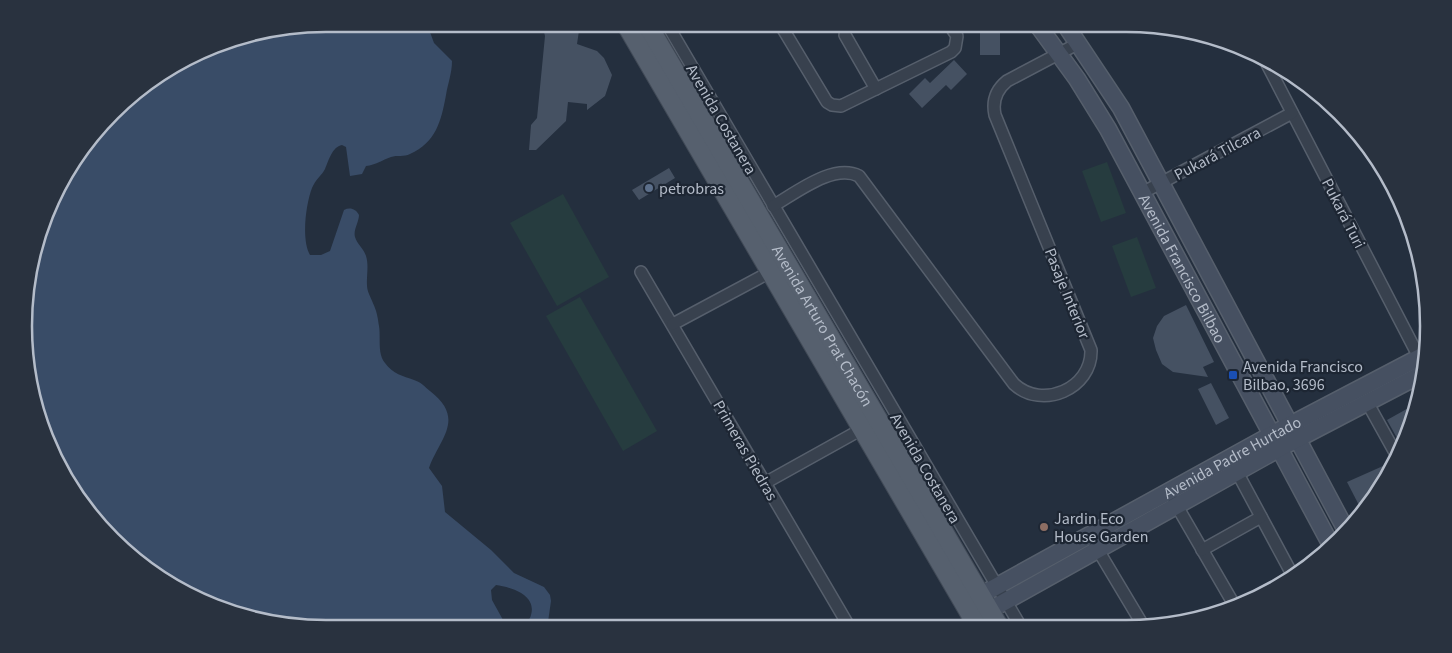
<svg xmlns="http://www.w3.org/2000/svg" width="1452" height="653" viewBox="0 0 1452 653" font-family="'Source Sans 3',sans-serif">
<rect width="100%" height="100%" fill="#242f3e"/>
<g fill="#263c3f">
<path d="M 1107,162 L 1126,213 L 1101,222 L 1082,171 Z"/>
<path d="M 563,194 L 609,277 L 557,306 L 510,223 Z"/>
<path d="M 1137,237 L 1156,288 L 1131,297 L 1112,246 Z"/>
<path d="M 580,297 L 657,431 L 623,451 L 546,316 Z"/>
</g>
<path fill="#394c67" d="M 327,24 L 427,24 L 434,43 L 452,61 C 452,73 448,83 446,95 C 441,122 436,142 410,154 C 404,157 397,155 391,157 C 382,160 376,165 366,166 L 362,174 L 350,176 L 346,147 L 342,145 C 332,147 329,160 325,169 C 322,175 315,180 312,188 C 306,203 301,240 310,255 L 321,255 L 330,251 L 344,210 C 350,207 356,209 359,215 C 359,222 353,230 355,237 C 357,244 364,249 366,256 C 370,268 364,284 369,294 C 375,308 377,310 379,326 C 381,338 377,353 385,363 C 393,374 403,376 414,380 C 421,382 425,387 430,391 C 466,419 440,438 429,468 L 442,486 L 445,512 L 491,550 L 514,573 L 544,587 L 550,595 L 551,601 L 547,629 L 522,629 C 525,624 530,620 531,615 C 537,595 511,587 496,585 L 491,590 L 492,600 L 508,629 L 326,629 L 211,606 L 127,554 L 64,478 L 30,385 L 30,268 L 64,175 L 127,99 L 229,40 Z"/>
<g fill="#455162">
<path d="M 542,24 L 580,24 L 577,44 L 597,51 L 604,58 L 612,75 L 605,96 L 587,110 L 587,104 L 568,102 L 566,121 L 536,150 L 529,150 L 531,125 L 537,118 L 545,36 Z"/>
<rect x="980" y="32" width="20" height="23"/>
<path d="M 954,60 L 967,74 L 951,90 L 946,85 L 922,108 L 909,94 L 925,78 L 930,83 Z"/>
<path d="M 669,168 L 675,178 L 639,200 L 632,190 Z"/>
<path d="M 1186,305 L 1214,362 L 1203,367 L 1208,377 L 1173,372 L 1162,364 L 1156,350 L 1153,338 L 1157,326 L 1164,316 Z"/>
<path d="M 1211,383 L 1229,418 L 1216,425 L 1198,389 Z"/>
<path d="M 1412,406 L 1405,442 L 1402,447 L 1387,420 Z"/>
<path d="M 1383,466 L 1387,473 L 1363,513 L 1347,482 Z"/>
</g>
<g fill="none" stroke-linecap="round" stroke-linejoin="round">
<defs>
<g id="street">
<path d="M 667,24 L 1021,627"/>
<path d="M 780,24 L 827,102 L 832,105 L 841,106 L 951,52 L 955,48 L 957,36 L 949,24"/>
<path d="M 845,35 L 876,89"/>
<path d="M 1267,64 L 1421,361"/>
<path d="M 1142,193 L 1292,113"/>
<path d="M 773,206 C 796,193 833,163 859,176 L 1014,384 C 1042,410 1092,389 1091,350 L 995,115 C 992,101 996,90 1007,81 L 1079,43"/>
<path d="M 641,272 L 850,628"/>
<path d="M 673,324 L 770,272"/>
<path d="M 1367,402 L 1397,456"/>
<path d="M 1237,472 L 1293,576"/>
<path d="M 765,483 L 862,429"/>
<path d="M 1174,501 L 1236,608"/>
<path d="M 1095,545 L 1144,627"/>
<path d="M 1202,550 L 1261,517"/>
</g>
<g id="secondary">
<path id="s1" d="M 1037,24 L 1077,79 L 1108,129 L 1331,545"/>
<path d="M 1065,24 L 1121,108 L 1346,530"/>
<path id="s2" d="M 970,601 L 1273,434 L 1422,356"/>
<path d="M 979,616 L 1280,448 L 1418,376"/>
</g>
<g id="primary">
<path d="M 626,24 L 978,627"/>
<path id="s3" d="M 647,24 L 999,627"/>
</g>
</defs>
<use href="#street" stroke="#565f6c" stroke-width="14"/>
<use href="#secondary" stroke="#565f6c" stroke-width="19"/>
<use href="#primary" stroke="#414a57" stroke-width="21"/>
<use href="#street" stroke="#38414e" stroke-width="11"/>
<use href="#secondary" stroke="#465061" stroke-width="16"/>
<use href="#primary" stroke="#56606e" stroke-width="19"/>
</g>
<circle fill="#5c6f8a" stroke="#1d2633" stroke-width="2" cx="649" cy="188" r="5"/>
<rect fill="#1a4fb4" stroke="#1d2633" stroke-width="2" x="1228" y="370" width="10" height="10" rx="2.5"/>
<circle fill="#8d6e63" stroke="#1d2633" stroke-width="2" cx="1044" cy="527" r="5"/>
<g text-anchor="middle" stroke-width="4.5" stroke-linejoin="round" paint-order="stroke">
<g font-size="16" fill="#b4bcc9" stroke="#1d2633">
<text transform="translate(722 119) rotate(60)" y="6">Avenida Costanera</text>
<text transform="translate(1217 153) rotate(-28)" y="6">Pukará Tilcara</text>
<text transform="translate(1344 213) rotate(63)" y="6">Pukará Turi</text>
<text dy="6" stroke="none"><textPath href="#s1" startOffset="285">Avenida Francisco Bilbao</textPath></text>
<text transform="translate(1068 293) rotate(68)" y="6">Pasaje Interior</text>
<text dy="6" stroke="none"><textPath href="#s3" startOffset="349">Avenida Arturo Prat Chacón</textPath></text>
<text transform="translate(746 450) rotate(60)" y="6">Primeras Piedras</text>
<text dy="6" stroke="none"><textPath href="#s2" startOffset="299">Avenida Padre Hurtado</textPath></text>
<text transform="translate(926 468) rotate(60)" y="6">Avenida Costanera</text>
</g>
<g font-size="16" fill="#b4bcc9" stroke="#1d2633" text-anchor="start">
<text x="659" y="194">petrobras</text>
<text x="1243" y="372">Avenida Francisco<tspan x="1243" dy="18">Bilbao, 3696</tspan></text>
<text x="1054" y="524">Jardin Eco<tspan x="1054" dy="18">House Garden</tspan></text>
</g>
</g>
<path d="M0 0H1452V653H0ZM326 32H1126A294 294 0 0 1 1420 326V326A294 294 0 0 1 1126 620H326A294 294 0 0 1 32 326V326A294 294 0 0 1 326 32Z" fill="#29323f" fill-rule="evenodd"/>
<path fill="none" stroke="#b4bcc9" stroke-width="2.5" d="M326 32H1126A294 294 0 0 1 1420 326V326A294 294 0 0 1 1126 620H326A294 294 0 0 1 32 326V326A294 294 0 0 1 326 32Z"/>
</svg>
